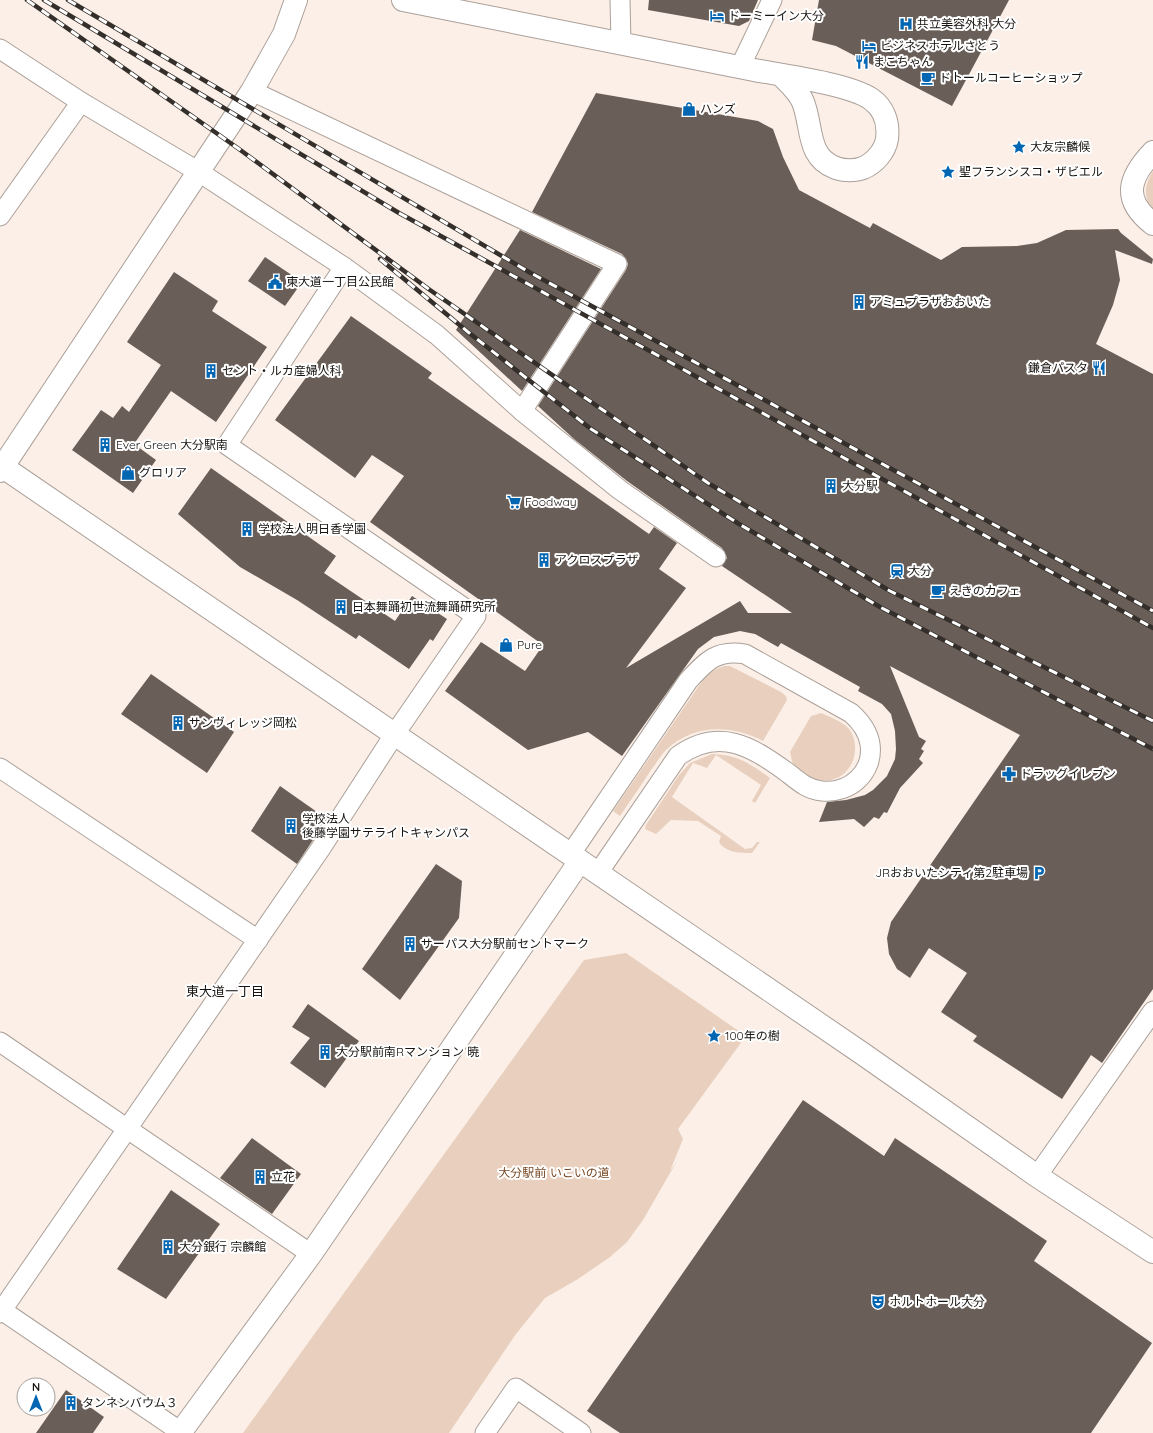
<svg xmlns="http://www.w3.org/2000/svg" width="1153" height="1433" viewBox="0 0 1153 1433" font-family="Quicksand,'Noto Sans JP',sans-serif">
<rect width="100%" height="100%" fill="#fbefe7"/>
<g fill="#e9d0be">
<path d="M 1153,171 L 1153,211 C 1143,197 1144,185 1153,171 Z"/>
<path d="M 724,666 L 730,666 L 781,692 L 786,696 L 787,700 L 763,741 C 731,724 693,724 666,750 C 660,756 656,764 651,770 C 641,786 630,801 620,816 L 613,811 L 705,677 L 709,672 Z"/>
<path d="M 821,713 C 830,717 844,722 850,730 C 864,753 848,785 819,780 C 811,779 801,770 793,765 L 790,752 L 811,716 Z"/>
<path d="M 712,754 C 738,755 749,763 770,778 L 755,803 L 752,801 L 761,785 L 716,755 L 707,768 L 693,763 L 672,797 L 745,849 L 752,848 L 757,842 L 760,842 L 752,853 C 740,853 726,853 719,842 L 721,836 L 698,821 L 671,820 L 656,834 L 645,829 L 646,825 L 679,775 L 690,763 Z"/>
<path d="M 626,953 L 746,1036 L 678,1129 L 683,1139 L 670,1171 L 677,1161 L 643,1220 L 627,1242 L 610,1257 L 578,1279 L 545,1298 L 516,1334 L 449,1433 L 243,1433 L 584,960 Z"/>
</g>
<g fill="#695f58">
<path d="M 649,0 L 758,0 L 749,21 L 739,26 L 648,10 Z"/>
<path d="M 819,0 L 1009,0 L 952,106 L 836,46 L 812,40 Z"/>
<path d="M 596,93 L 758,121 L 773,129 L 783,157 L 799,190 L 870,228 L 873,223 L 941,260 L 962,247 L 1017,246 L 1037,243 L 1066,230 L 1118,229 L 1121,233 L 1153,259 L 1152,264 L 1115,250 L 1120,280 L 1113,305 L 1096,344 L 1153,374 L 1153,989 L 1102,1063 L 1091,1055 L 1062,1099 L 973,1041 L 977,1036 L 941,1012 L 967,973 L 929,948 L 910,978 L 897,969 L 889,954 L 887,938 L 891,922 L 1020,735 L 890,666 L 919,737 L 926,741 L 921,749 L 924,751 L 919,759 L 923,763 L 900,788 L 887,813 L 884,812 L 879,819 L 874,817 L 864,827 L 854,819 L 819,822 L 827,802 L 846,800 L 865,795 L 873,790 L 887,776 L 895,759 L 896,749 L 895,731 L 891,714 L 882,704 L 858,691 L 860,687 L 781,643 L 778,647 L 755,634 L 740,631 L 714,637 L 698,649 L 622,756 L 588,732 L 528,750 L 445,691 L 481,642 L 525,671 L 543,645 L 370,522 L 404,476 L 372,455 L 355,478 L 275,420 L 351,316 L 432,373 L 428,378 L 649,534 L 654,527 L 677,543 L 659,569 L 686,588 L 626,668 L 740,601 L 748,613 L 792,613 L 722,566 L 727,558 L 722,548 L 627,481 L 574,439 L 538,406 L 626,270 L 628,264 L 626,259 L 622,254 L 532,212 Z"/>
<path d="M 520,230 L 601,269 L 522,391 L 456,330 Z"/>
<path d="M 265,257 L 302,282 L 285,306 L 248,281 Z"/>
<path d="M 174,272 L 218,301 L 212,311 L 267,347 L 216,422 L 171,391 L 134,444 L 156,460 L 133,493 L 72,450 L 101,410 L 113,418 L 122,406 L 129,412 L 161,365 L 127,342 Z"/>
<path d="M 211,468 L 336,556 L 324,573 L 395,621 L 412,596 L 447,619 L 433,641 L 430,639 L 409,669 L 359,635 L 356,639 L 297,600 L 240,567 L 178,514 Z"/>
<path d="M 151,674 L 234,732 L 207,773 L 121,714 Z"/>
<path d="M 280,786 L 327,819 L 297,864 L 251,831 Z"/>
<path d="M 436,864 L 462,881 L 459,918 L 400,1000 L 362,969 Z"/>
<path d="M 308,1004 L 359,1041 L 325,1088 L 290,1063 L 310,1038 L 292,1027 Z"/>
<path d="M 803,1100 L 884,1156 L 895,1138 L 1047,1241 L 1034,1261 L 1152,1343 L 1091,1433 L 620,1433 L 587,1411 Z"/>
<path d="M 252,1138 L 301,1174 L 272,1214 L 220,1178 Z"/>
<path d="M 171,1190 L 220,1224 L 166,1299 L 117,1269 Z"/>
<path d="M 66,1390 L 104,1417 L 93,1433 L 36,1433 Z"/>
</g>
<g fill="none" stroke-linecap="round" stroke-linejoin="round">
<defs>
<g id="minor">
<path d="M 620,0 L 621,43"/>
<path d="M 0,49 L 81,102 L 199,172 L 344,267 L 437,335 L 522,411 L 620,490 L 716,557"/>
<path d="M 740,67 L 772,0"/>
<path d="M 252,91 L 617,264 L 522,411"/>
<path d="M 0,216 L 81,102"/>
<path d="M 0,768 L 258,940"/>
<path d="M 570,855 L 688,681 C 706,661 717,649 745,654 L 851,713 C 860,721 868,731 870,744 C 874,772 850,794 822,791 C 808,790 798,781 788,773 C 752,747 720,726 678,756 L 598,873"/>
<path d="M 0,1042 L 311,1254"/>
<path d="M 1037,1176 L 1153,1011"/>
<path d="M 0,1309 L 181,1432"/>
<path d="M 0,1313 L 321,848 L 394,735 L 476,616 L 227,445 L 344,267"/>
<path d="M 485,1433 L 516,1388 L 581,1433"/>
</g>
<g id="tertiary">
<path d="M 403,0 C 520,23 637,46 754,70 C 781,75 850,84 871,99 C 884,108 889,123 887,139 C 885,151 875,163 863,168 C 855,171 844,171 836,168 C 806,157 813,127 803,102 C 799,92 789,83 781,75"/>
<path d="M 1153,152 C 1128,178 1122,200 1153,224"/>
<path d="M 0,465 L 863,1054 L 1037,1176 L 1153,1252"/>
<path d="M 0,471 L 252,91 L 284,34 L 296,0"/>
<path d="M 180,1433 L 311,1254 L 580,861"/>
</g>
</defs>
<use href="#minor" stroke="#aba099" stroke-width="21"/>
<use href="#tertiary" stroke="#aba099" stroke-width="24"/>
<use href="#minor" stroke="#fff" stroke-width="19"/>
<use href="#tertiary" stroke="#fff" stroke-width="22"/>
<defs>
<g id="rail">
<path d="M 27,0 L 239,149 L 430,290 L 708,483 L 890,591 L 1153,721"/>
<path d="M 44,0 L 399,213 L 1153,628"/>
<path d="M 68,0 L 529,272 L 1153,611"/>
<path d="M 380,259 L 468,332 L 591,429 L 739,524 L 880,607 L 1153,749"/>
</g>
</defs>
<use href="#rail" stroke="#342f2b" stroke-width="4.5"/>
<use href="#rail" stroke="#fff" stroke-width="3" stroke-dasharray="9" stroke-linecap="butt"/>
</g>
<defs>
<symbol id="hotel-bare" viewBox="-9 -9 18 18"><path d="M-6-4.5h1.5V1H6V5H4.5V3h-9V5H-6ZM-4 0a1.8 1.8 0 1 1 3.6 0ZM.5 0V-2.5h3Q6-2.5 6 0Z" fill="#0266b3" stroke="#fff" stroke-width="2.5" paint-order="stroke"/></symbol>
<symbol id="hospital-bare" viewBox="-9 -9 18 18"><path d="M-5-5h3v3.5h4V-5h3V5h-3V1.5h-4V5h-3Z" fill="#0266b3" stroke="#fff" stroke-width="2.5" paint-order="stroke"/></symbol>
<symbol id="restaurant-bare" viewBox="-9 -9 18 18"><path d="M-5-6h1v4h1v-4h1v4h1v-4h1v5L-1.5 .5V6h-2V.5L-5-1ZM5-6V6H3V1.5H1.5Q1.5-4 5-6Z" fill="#0266b3" stroke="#fff" stroke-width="2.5" paint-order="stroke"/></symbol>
<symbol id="cafe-bare" viewBox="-9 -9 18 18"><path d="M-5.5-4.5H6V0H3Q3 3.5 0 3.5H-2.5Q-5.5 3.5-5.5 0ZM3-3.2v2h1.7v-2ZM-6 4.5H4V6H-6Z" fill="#0266b3" stroke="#fff" stroke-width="2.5" paint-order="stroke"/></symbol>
<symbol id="shop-bare" viewBox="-9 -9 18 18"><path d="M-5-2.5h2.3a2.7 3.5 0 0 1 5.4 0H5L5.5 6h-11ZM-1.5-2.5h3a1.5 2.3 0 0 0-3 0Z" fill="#0266b3" stroke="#fff" stroke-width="2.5" paint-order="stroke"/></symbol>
<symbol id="sight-bare" viewBox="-9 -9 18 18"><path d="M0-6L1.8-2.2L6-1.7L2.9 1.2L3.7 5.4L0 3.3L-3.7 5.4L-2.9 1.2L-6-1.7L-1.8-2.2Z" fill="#0266b3" stroke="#fff" stroke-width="2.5" paint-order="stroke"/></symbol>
<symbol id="civic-bare" viewBox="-9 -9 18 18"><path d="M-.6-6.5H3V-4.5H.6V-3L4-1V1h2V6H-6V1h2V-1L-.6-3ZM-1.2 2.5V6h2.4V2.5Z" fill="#0266b3" stroke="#fff" stroke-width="2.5" paint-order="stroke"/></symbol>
<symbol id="building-bare" viewBox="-9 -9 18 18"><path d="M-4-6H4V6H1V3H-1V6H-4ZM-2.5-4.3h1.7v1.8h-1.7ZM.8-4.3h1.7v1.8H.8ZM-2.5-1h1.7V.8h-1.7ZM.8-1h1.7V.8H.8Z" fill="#0266b3" stroke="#fff" stroke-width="2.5" paint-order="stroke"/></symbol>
<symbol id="supermarket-bare" viewBox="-9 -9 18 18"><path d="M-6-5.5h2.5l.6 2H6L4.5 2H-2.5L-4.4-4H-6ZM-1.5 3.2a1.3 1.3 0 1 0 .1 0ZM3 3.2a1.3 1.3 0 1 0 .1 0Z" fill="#0266b3" stroke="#fff" stroke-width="2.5" paint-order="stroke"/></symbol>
<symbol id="station-bare" viewBox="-9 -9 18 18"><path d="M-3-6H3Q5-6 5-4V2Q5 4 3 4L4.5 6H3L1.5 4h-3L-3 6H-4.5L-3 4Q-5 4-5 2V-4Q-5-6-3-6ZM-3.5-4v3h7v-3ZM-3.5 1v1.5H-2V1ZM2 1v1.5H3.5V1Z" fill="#0266b3" stroke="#fff" stroke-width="2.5" paint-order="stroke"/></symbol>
<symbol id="pharmacy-bare" viewBox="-9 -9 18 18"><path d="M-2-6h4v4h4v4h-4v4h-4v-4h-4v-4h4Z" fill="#0266b3" stroke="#fff" stroke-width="2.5" paint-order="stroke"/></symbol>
<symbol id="parking-bare" viewBox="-9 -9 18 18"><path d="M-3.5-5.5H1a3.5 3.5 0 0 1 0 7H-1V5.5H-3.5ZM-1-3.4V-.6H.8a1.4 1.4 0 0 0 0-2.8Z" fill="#0266b3" stroke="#fff" stroke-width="2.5" paint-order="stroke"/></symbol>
<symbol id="theatre-bare" viewBox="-9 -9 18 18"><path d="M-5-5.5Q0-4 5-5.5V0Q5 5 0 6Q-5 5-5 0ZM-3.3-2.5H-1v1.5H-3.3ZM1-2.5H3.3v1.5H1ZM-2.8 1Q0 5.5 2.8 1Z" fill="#0266b3" stroke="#fff" stroke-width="2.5" paint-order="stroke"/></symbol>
</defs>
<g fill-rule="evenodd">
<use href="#hotel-bare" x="707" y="6" width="20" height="20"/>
<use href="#hospital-bare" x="896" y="14" width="20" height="20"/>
<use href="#hotel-bare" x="859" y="36" width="20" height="20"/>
<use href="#restaurant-bare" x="852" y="52" width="20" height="20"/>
<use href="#cafe-bare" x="918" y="68" width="20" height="20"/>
<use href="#shop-bare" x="679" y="99" width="20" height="20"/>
<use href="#sight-bare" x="1009" y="137" width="20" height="20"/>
<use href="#sight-bare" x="938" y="162" width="20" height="20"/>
<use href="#civic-bare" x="265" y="272" width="20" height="20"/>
<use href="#building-bare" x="849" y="292" width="20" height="20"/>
<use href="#restaurant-bare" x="1089" y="358" width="20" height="20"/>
<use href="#building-bare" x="201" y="361" width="20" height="20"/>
<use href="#building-bare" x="95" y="435" width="20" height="20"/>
<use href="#shop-bare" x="118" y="463" width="20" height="20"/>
<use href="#building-bare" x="821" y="476" width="20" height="20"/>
<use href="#supermarket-bare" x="504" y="492" width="20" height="20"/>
<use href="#building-bare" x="237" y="519" width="20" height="20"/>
<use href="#building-bare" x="534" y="550" width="20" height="20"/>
<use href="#station-bare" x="887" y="561" width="20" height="20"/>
<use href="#cafe-bare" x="928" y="581" width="20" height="20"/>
<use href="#building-bare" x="331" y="597" width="20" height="20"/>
<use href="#shop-bare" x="496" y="635" width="20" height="20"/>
<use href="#building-bare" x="168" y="713" width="20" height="20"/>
<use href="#pharmacy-bare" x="999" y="764" width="20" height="20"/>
<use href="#building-bare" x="281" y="816" width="20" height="20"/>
<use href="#parking-bare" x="1029" y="863" width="20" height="20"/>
<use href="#building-bare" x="400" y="934" width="20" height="20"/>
<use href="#sight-bare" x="704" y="1026" width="20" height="20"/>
<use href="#building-bare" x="315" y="1042" width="20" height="20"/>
<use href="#building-bare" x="250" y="1167" width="20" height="20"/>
<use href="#building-bare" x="158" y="1237" width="20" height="20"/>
<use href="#theatre-bare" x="868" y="1292" width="20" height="20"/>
<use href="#building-bare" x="61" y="1393" width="20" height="20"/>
</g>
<g text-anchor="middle" stroke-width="4" stroke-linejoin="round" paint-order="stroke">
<g font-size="12" fill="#171310" stroke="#fff" text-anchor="start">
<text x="728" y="20">ドーミーイン大分</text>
<text x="917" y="28">共立美容外科 大分</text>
<text x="880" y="50">ビジネスホテルさとう</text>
<text x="873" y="66">まこちゃん</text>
<text x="939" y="82">ドトールコーヒーショップ</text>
<text x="700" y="113">ハンズ</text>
<text x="1030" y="151">大友宗麟候</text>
<text x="959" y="176">聖フランシスコ・ザビエル</text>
<text x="286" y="286">東大道一丁目公民館</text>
<text x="870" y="306">アミュプラザおおいた</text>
<text x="1088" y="372" text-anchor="end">鎌倉パスタ</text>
<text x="222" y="375">セント・ルカ産婦人科</text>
<text x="116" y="449">Ever Green 大分駅南</text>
<text x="139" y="477">グロリア</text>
<text x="842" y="490">大分駅</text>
<text x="525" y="506">Foodway</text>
<text x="258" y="533">学校法人明日香学園</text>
<text x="555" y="564">アクロスプラザ</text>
<text x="908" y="575">大分</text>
<text x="949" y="595">えきのカフェ</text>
<text x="352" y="611">日本舞踊初世流舞踊研究所</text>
<text x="517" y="649">Pure</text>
<text x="189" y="727">サンヴィレッジ岡松</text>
<text x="1020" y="778">ドラッグイレブン</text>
<text x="302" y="823">学校法人<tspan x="302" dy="14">後藤学園サテライトキャンパス</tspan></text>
<text x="1028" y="877" text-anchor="end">JRおおいたシティ第2駐車場</text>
<text x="421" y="948">サーパス大分駅前セントマーク</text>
<text x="725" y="1040">100年の樹</text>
<text x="336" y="1056">大分駅前南Rマンション 暁</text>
<text x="271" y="1181">立花</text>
<text x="179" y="1251">大分銀行 宗麟館</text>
<text x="889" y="1306">ホルトホール大分</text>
<text x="82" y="1407">タンネンバウム３</text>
</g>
<g font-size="12" fill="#774823" stroke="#fff">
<text x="554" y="1177">大分駅前 いこいの道</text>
</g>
<g font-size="13" fill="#171310" stroke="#fff">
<text x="225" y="996">東大道一丁目</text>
</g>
</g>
<g transform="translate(36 1397)"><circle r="19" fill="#ffffff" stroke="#a2a19f"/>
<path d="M0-3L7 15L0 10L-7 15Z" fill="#0266b3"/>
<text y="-6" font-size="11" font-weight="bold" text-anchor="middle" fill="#171310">N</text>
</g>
</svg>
